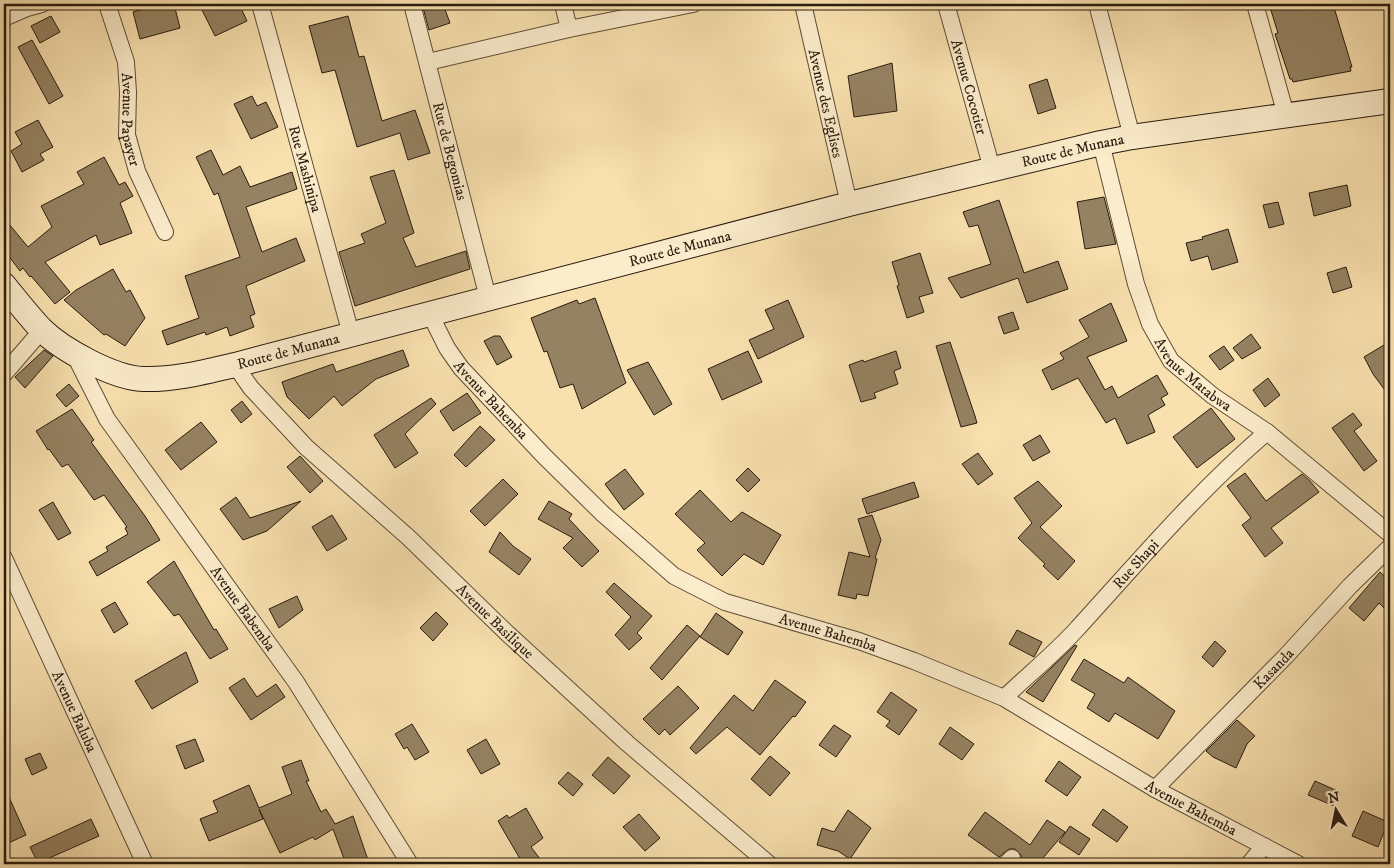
<svg xmlns="http://www.w3.org/2000/svg" width="1394" height="868" viewBox="0 0 1394 868" font-family="'IM FELL DW Pica',serif">
<rect width="100%" height="100%" fill="#f9e1af"/>
<filter id="stains"><feTurbulence type="fractalNoise" baseFrequency=".004" numOctaves="4"/><feColorMatrix values="0 0 0 0 .2 0 0 0 0 .09 0 0 0 0 .02 0 0 0 .5 -.17"/></filter>
<radialGradient id="worn" r=".72"><stop offset=".6" stop-color="#630" stop-opacity="0"/><stop offset="1" stop-color="#630" stop-opacity=".3"/></radialGradient>
<g fill="#958262" stroke="#291c0e">
<path d="M 162,4 L 174,4 L 180,28 L 140,39 L 133,12 Z"/>
<path d="M 199,4 L 239,4 L 247,21 L 215,36 Z"/>
<path d="M 422,4 L 443,4 L 450,23 L 429,30 Z"/>
<path d="M 1269,4 L 1333,4 L 1352,67 L 1350,67 L 1351,71 L 1293,82 L 1292,79 L 1290,79 L 1275,34 L 1278,33 Z"/>
<path d="M 51,16 L 60,32 L 40,43 L 31,26 Z"/>
<path d="M 348,16 L 359,57 L 364,56 L 382,121 L 415,110 L 430,153 L 408,160 L 400,133 L 357,147 L 335,70 L 322,73 L 309,26 Z"/>
<path d="M 32,40 L 63,96 L 49,104 L 18,47 Z"/>
<path d="M 892,63 L 897,111 L 854,117 L 848,76 Z"/>
<path d="M 1047,79 L 1056,108 L 1038,114 L 1029,85 Z"/>
<path d="M 252,96 L 257,106 L 266,102 L 278,127 L 251,139 L 234,104 Z"/>
<path d="M 38,120 L 53,147 L 40,154 L 44,160 L 22,172 L 11,151 L 22,144 L 15,132 Z"/>
<path d="M 211,150 L 223,175 L 240,166 L 250,187 L 292,172 L 297,189 L 246,207 L 262,252 L 296,238 L 305,261 L 246,286 L 255,314 L 250,316 L 254,327 L 230,336 L 227,327 L 206,335 L 205,332 L 167,345 L 162,331 L 199,318 L 185,276 L 240,257 L 218,193 L 214,195 L 196,157 Z"/>
<path d="M 104,157 L 119,185 L 125,182 L 133,196 L 120,203 L 132,233 L 100,245 L 96,235 L 45,262 L 70,292 L 55,304 L 31,276 L 30,277 L 23,268 L 20,271 L 4,250 L 4,218 L 28,247 L 52,227 L 41,206 L 84,184 L 77,172 Z"/>
<path d="M 394,170 L 414,233 L 403,238 L 416,267 L 466,251 L 470,269 L 355,306 L 339,252 L 365,243 L 361,234 L 386,223 L 370,177 Z"/>
<path d="M 1347,185 L 1351,206 L 1314,216 L 1309,193 Z"/>
<path d="M 1104,197 L 1116,244 L 1085,249 L 1077,202 Z"/>
<path d="M 999,200 L 1024,273 L 1058,261 L 1068,289 L 1027,303 L 1018,278 L 961,298 L 948,278 L 991,264 L 978,225 L 969,227 L 963,212 Z"/>
<path d="M 1278,202 L 1284,224 L 1269,228 L 1263,205 Z"/>
<path d="M 1228,229 L 1238,262 L 1212,270 L 1208,256 L 1191,261 L 1186,243 L 1203,239 L 1202,237 Z"/>
<path d="M 920,253 L 933,293 L 919,297 L 924,312 L 907,318 L 897,286 L 899,285 L 892,262 Z"/>
<path d="M 1346,267 L 1352,287 L 1333,293 L 1327,273 Z"/>
<path d="M 113,269 L 126,292 L 130,290 L 145,318 L 125,346 L 106,334 L 104,335 L 64,300 L 76,290 Z"/>
<path d="M 595,298 L 626,383 L 582,409 L 573,384 L 560,388 L 547,351 L 544,352 L 531,318 L 577,300 L 579,304 Z"/>
<path d="M 788,300 L 804,337 L 758,359 L 749,340 L 774,329 L 765,310 Z"/>
<path d="M 1111,303 L 1127,341 L 1087,357 L 1105,390 L 1112,386 L 1118,398 L 1157,375 L 1168,394 L 1161,398 L 1165,405 L 1148,415 L 1155,432 L 1127,444 L 1115,418 L 1106,423 L 1078,378 L 1052,390 L 1042,370 L 1064,359 L 1060,353 L 1089,337 L 1079,320 Z"/>
<path d="M 1013,312 L 1019,329 L 1004,334 L 998,317 Z"/>
<path d="M 1251,334 L 1261,348 L 1242,359 L 1233,348 Z"/>
<path d="M 494,336 L 500,336 L 512,357 L 497,365 L 484,341 Z"/>
<path d="M 950,342 L 975,416 L 977,423 L 961,427 L 936,346 Z"/>
<path d="M 1384,345 L 1390,356 L 1390,397 L 1373,374 L 1364,357 Z"/>
<path d="M 1224,346 L 1234,360 L 1220,370 L 1209,356 Z"/>
<path d="M 44,350 L 53,356 L 25,388 L 15,377 Z"/>
<path d="M 403,350 L 409,366 L 376,379 L 342,406 L 334,396 L 309,419 L 287,397 L 282,382 L 333,364 L 336,372 Z"/>
<path d="M 748,351 L 762,382 L 722,400 L 708,369 Z"/>
<path d="M 896,351 L 901,368 L 894,371 L 898,384 L 874,393 L 876,398 L 861,402 L 849,365 L 863,360 L 864,362 Z"/>
<path d="M 648,362 L 672,404 L 654,415 L 627,370 Z"/>
<path d="M 1268,378 L 1280,395 L 1265,407 L 1253,390 Z"/>
<path d="M 69,384 L 79,396 L 66,407 L 56,395 Z"/>
<path d="M 467,393 L 481,413 L 453,431 L 440,411 Z"/>
<path d="M 431,398 L 436,404 L 405,434 L 418,453 L 395,468 L 374,435 Z"/>
<path d="M 242,401 L 252,414 L 241,423 L 231,410 Z"/>
<path d="M 1211,408 L 1235,439 L 1197,468 L 1173,437 Z"/>
<path d="M 72,409 L 94,440 L 91,442 L 145,516 L 160,540 L 97,576 L 89,562 L 108,551 L 106,547 L 128,534 L 125,528 L 127,527 L 104,495 L 94,500 L 68,464 L 62,467 L 49,449 L 48,450 L 36,431 Z"/>
<path d="M 1353,413 L 1362,425 L 1354,431 L 1377,461 L 1364,471 L 1332,428 Z"/>
<path d="M 201,422 L 217,442 L 181,470 L 165,450 Z"/>
<path d="M 480,426 L 495,440 L 466,467 L 454,455 Z"/>
<path d="M 1040,435 L 1050,452 L 1033,461 L 1023,445 Z"/>
<path d="M 978,453 L 993,474 L 978,485 L 962,464 Z"/>
<path d="M 300,456 L 323,481 L 310,493 L 287,467 Z"/>
<path d="M 748,468 L 760,480 L 748,492 L 736,480 Z"/>
<path d="M 625,469 L 644,494 L 624,510 L 605,484 Z"/>
<path d="M 1245,473 L 1266,501 L 1302,474 L 1310,481 L 1319,492 L 1271,528 L 1283,543 L 1265,557 L 1242,525 L 1251,518 L 1227,486 Z"/>
<path d="M 503,479 L 518,494 L 485,526 L 470,511 Z"/>
<path d="M 1038,481 L 1062,506 L 1040,527 L 1075,561 L 1058,580 L 1043,566 L 1045,564 L 1018,538 L 1032,523 L 1014,498 Z"/>
<path d="M 914,482 L 919,497 L 867,514 L 862,499 Z"/>
<path d="M 700,490 L 731,522 L 742,512 L 781,535 L 763,565 L 744,554 L 722,576 L 697,550 L 705,543 L 675,514 Z"/>
<path d="M 236,497 L 250,518 L 301,501 L 267,531 L 243,540 L 220,509 Z"/>
<path d="M 549,501 L 572,514 L 569,519 L 599,551 L 582,567 L 563,548 L 573,538 L 538,519 Z"/>
<path d="M 53,502 L 71,533 L 58,540 L 39,510 Z"/>
<path d="M 332,515 L 347,539 L 327,551 L 312,527 Z"/>
<path d="M 872,515 L 881,540 L 875,558 L 877,559 L 868,596 L 857,594 L 856,599 L 838,595 L 849,552 L 870,557 L 858,519 Z"/>
<path d="M 500,532 L 513,546 L 531,559 L 519,575 L 489,552 Z"/>
<path d="M 174,561 L 214,630 L 216,629 L 228,649 L 210,659 L 179,614 L 174,616 L 147,582 Z"/>
<path d="M 1380,572 L 1390,581 L 1390,614 L 1379,603 L 1364,621 L 1349,608 Z"/>
<path d="M 614,583 L 652,616 L 637,633 L 642,638 L 629,650 L 615,635 L 631,617 L 606,592 Z"/>
<path d="M 297,596 L 303,610 L 279,628 L 269,609 Z"/>
<path d="M 115,602 L 128,624 L 114,633 L 101,610 Z"/>
<path d="M 436,612 L 448,624 L 433,641 L 420,628 Z"/>
<path d="M 716,613 L 743,632 L 728,655 L 700,637 Z"/>
<path d="M 687,625 L 700,636 L 662,680 L 650,668 Z"/>
<path d="M 1017,630 L 1042,642 L 1034,657 L 1009,644 Z"/>
<path d="M 1215,641 L 1226,651 L 1213,667 L 1202,657 Z"/>
<path d="M 1075,645 L 1077,646 L 1043,702 L 1026,692 Z"/>
<path d="M 186,652 L 198,682 L 152,709 L 135,681 Z"/>
<path d="M 1084,659 L 1124,683 L 1128,677 L 1175,711 L 1158,739 L 1115,713 L 1109,722 L 1087,708 L 1095,694 L 1071,680 Z"/>
<path d="M 244,678 L 257,697 L 276,684 L 285,697 L 251,720 L 229,688 Z"/>
<path d="M 775,680 L 806,702 L 795,717 L 793,716 L 760,755 L 727,727 L 696,754 L 690,748 L 734,695 L 753,711 Z"/>
<path d="M 678,686 L 699,708 L 670,735 L 665,729 L 659,735 L 643,719 Z"/>
<path d="M 891,692 L 917,710 L 899,735 L 886,726 L 890,721 L 877,712 Z"/>
<path d="M 1237,720 L 1255,736 L 1247,744 L 1236,768 L 1213,757 L 1206,751 Z"/>
<path d="M 412,724 L 429,752 L 415,760 L 407,747 L 404,749 L 395,734 Z"/>
<path d="M 834,725 L 851,736 L 836,757 L 819,745 Z"/>
<path d="M 950,727 L 974,744 L 962,760 L 939,744 Z"/>
<path d="M 195,739 L 204,761 L 185,769 L 176,746 Z"/>
<path d="M 486,739 L 500,764 L 481,774 L 467,750 Z"/>
<path d="M 40,753 L 47,768 L 32,775 L 25,759 Z"/>
<path d="M 770,756 L 790,773 L 770,796 L 751,779 Z"/>
<path d="M 608,757 L 630,776 L 614,794 L 592,775 Z"/>
<path d="M 301,760 L 309,781 L 306,781 L 321,812 L 326,809 L 335,824 L 353,816 L 368,860 L 356,864 L 346,864 L 333,829 L 315,840 L 313,837 L 280,853 L 259,809 L 263,819 L 209,841 L 200,819 L 218,812 L 213,801 L 249,785 L 259,808 L 292,794 L 282,767 Z"/>
<path d="M 1059,761 L 1081,777 L 1067,796 L 1045,781 Z"/>
<path d="M 568,772 L 583,784 L 573,796 L 558,783 Z"/>
<path d="M 1315,781 L 1340,792 L 1334,806 L 1308,795 Z"/>
<path d="M 4,786 L 26,835 L 4,845 Z"/>
<path d="M 526,808 L 543,838 L 531,847 L 544,864 L 523,864 L 498,821 L 507,815 L 509,818 Z"/>
<path d="M 1103,809 L 1128,827 L 1117,842 L 1092,825 Z"/>
<path d="M 848,810 L 871,828 L 850,859 L 838,851 L 817,845 L 822,828 L 834,832 Z"/>
<path d="M 1363,811 L 1388,822 L 1378,847 L 1352,836 Z"/>
<path d="M 985,812 L 1030,845 L 1047,820 L 1065,832 L 1038,864 L 1020,864 L 1021,855 L 1015,849 L 1009,849 L 999,857 L 968,835 Z"/>
<path d="M 639,814 L 660,838 L 645,851 L 623,827 Z"/>
<path d="M 91,819 L 99,836 L 38,863 L 30,847 Z"/>
<path d="M 1070,826 L 1090,839 L 1079,855 L 1059,842 Z"/>
</g>
<g fill="none" stroke-linecap="round" stroke-linejoin="round">
<defs>
<g id="street">
<path id="s1" d="M 107,4 L 126,62 L 128,92 L 127,135 L 137,171 L 165,232"/>
<path id="s2" d="M 260,4 L 351,334"/>
<path id="s3" d="M 412,4 L 488,298"/>
<path d="M 563,4 L 569,29"/>
<path id="s4" d="M 803,4 L 849,204"/>
<path id="s5" d="M 946,4 L 992,169"/>
<path d="M 1097,4 L 1132,137"/>
<path d="M 1255,4 L 1286,115"/>
<path d="M 4,18 L 27,8 L 42,4"/>
<path d="M 428,62 L 569,29 L 693,4"/>
<path id="s6" d="M 1101,143 L 1136,284 L 1150,324 L 1171,361 L 1213,396 L 1267,432 L 1390,534"/>
<path id="s7" d="M 430,314 L 447,348 L 461,368 L 544,456 L 603,514 L 674,576 L 725,602 L 859,641 L 914,661 L 1004,698 L 1155,789 L 1298,864"/>
<path id="s8" d="M 74,354 L 107,419 L 296,682 L 410,864"/>
<path id="s9" d="M 235,365 L 251,388 L 306,447 L 408,537 L 508,634 L 627,743 L 769,864"/>
<path d="M 4,374 L 42,330"/>
<path id="s10" d="M 4,558 L 145,864"/>
<path id="s11" d="M 1004,698 C 1028,675 1054,654 1076,630 C 1138,562 1197,492 1267,432"/>
<path id="s12" d="M 1155,789 L 1285,657 L 1350,586 L 1390,547"/>
<path d="M 1006,864 L 1012,858"/>
<path d="M 1249,864 L 1264,846"/>
</g>
<g id="secondary">
<path id="s13" d="M 4,285 C 16,300 28,315 41,329 C 62,350 114,378 143,379 C 174,380 205,372 235,365 L 849,204 L 1101,143 L 1132,137 L 1390,101"/>
</g>
</defs>
<use href="#street" stroke="#5d4d36" stroke-width="18"/>
<use href="#secondary" stroke="#291c0e" stroke-width="26"/>
<use href="#street" stroke="#fbeccb" stroke-width="16"/>
<use href="#secondary" stroke="#fbeccb" stroke-width="24"/>
</g>
<g text-anchor="middle" stroke-width="5" stroke-linejoin="round" paint-order="stroke">
<g font-size="15" fill="#291c0e" stroke="#fbeccb">
<text dy="5" stroke="none"><textPath href="#s5" startOffset="86">Avenue Cocotier</textPath></text>
<text dy="5" stroke="none"><textPath href="#s4" startOffset="102">Avenue des Eglises</textPath></text>
<text dy="5" stroke="none"><textPath href="#s1" startOffset="119">Avenue Papayer</textPath></text>
<text dy="5" stroke="none"><textPath href="#s13" startOffset="1131">Route de Munana</textPath></text>
<text dy="5" stroke="none"><textPath href="#s3" startOffset="152">Rue de Begomias</textPath></text>
<text dy="5" stroke="none"><textPath href="#s2" startOffset="171">Rue Mashinipa</textPath></text>
<text dy="5" stroke="none"><textPath href="#s13" startOffset="726">Route de Munana</textPath></text>
<text dy="5" stroke="none"><textPath href="#s13" startOffset="321">Route de Munana</textPath></text>
<text dy="5" stroke="none"><textPath href="#s6" startOffset="255">Avenue Matabwa</textPath></text>
<text dy="5" stroke="none"><textPath href="#s7" startOffset="106">Avenue Bahemba</textPath></text>
<text dy="5" stroke="none"><textPath href="#s11" startOffset="188">Rue Shapi</textPath></text>
<text dy="5" stroke="none"><textPath href="#s8" startOffset="306">Avenue Babemba</textPath></text>
<text dy="5" stroke="none"><textPath href="#s9" startOffset="366">Avenue Basilique</textPath></text>
<text dy="5" stroke="none"><textPath href="#s7" startOffset="525">Avenue Bahemba</textPath></text>
<text dy="5" stroke="none"><textPath href="#s12" startOffset="169">Kasanda</textPath></text>
<text dy="5" stroke="none"><textPath href="#s10" startOffset="169">Avenue Baluba</textPath></text>
<text dy="5" stroke="none"><textPath href="#s7" startOffset="930">Avenue Bahemba</textPath></text>
</g>
</g>
<rect width="1394" height="868" fill="none" stroke="#f9e1af" stroke-width="20"/>
<rect x="5" y="5" width="1384" height="858" fill="none" stroke="#291c0e" stroke-width="2.5"/>
<rect x="10" y="10" width="1374" height="848" fill="none" stroke="#291c0e"/>
<g transform="translate(1336 810) rotate(350)" stroke="#fbeccb" stroke-width="4" paint-order="stroke">
<path d="M0-4L9 19L0 12L-9 19Z" fill="#291c0e"/>
<text y="-8" font-size="14" font-weight="bold" text-anchor="middle" fill="#291c0e">N</text>
</g>
<rect width="100%" height="100%" filter="url(#stains)"/>
<rect width="100%" height="100%" fill="url(#worn)"/>
</svg>
